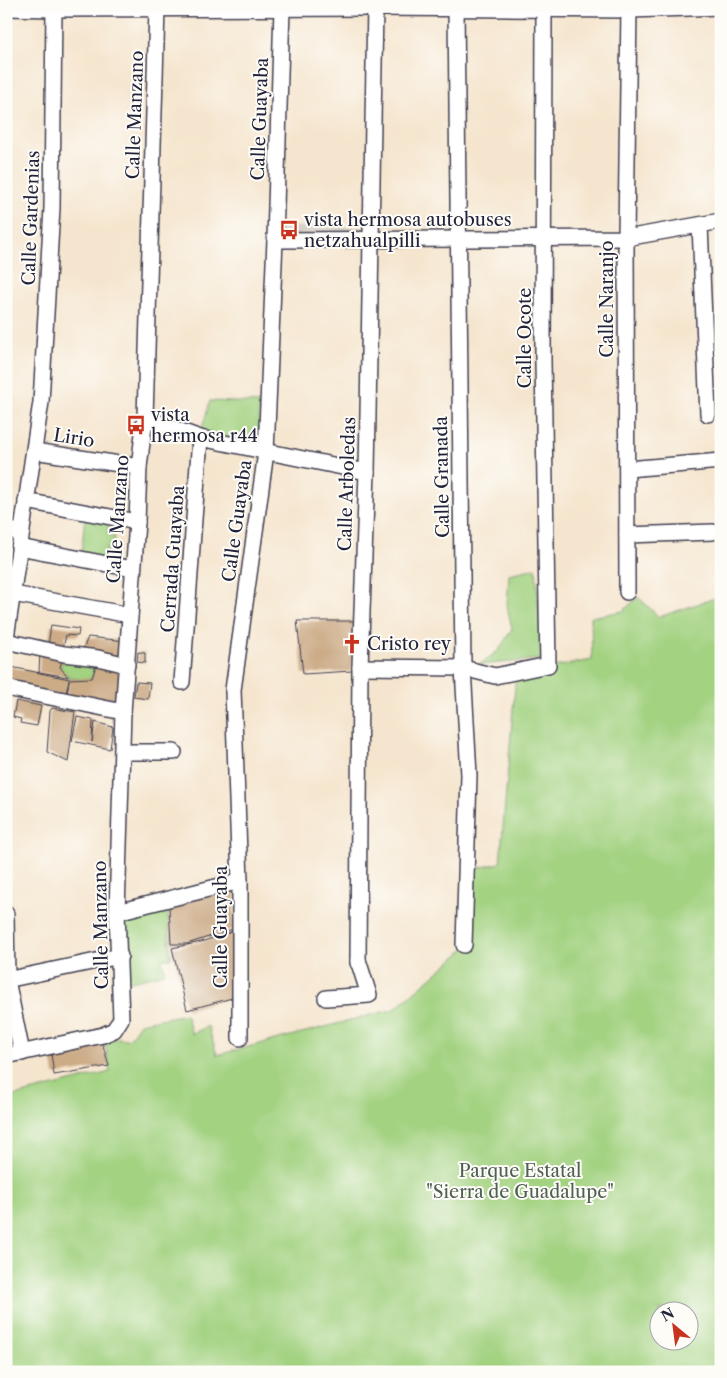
<svg xmlns="http://www.w3.org/2000/svg" width="727" height="1378" viewBox="0 0 727 1378" font-family="'Libre Caslon Text',serif">
<rect width="100%" height="100%" fill="#fdfcf7"/>
<filter id="ink" filterUnits="userSpaceOnUse"><feTurbulence type="fractalNoise" baseFrequency=".02" numOctaves="2"/><feDisplacementMap in="SourceGraphic" scale="10" xChannelSelector="R" yChannelSelector="G"/><feConvolveMatrix kernelMatrix="1 2 1 2 8 2 1 2 1" color-interpolation-filters="sRGB"/></filter>
<filter id="wash" filterUnits="userSpaceOnUse"><feTurbulence type="fractalNoise" baseFrequency=".0096" numOctaves="4" result="noise"/><feDisplacementMap in="SourceGraphic" scale="20" xChannelSelector="R" yChannelSelector="G"/><feGaussianBlur stdDeviation="1.12" result="paint"/><feColorMatrix in="noise" values="0 0 0 0 0 0 0 0 0 0 0 0 0 0 0 0 0 1.4 0 .05"/><feComposite in="paint" operator="in"/></filter>
<g filter="url(#wash)">
<rect width="100%" height="100%" fill="#f5e5ce"/>
<path fill="#c9c3b8" d="M 277,226 L 368,228 L 369,238 L 278,237 Z"/>
<g fill="#a3d281" stroke="#627a5e" fill-rule="evenodd">
<path d="M 210,401 L 259,403 L 260,446 L 200,435 Z"/>
<path d="M 85,514 L 109,519 L 108,535 L 115,537 L 114,545 L 107,547 L 107,553 L 110,554 L 109,559 L 81,559 Z"/>
<path d="M 536,568 L 542,659 L 479,665 L 499,650 L 512,629 L 507,606 L 509,574 Z"/>
<path d="M 721,596 L 721,1372 L 6,1372 L 6,1098 L 110,1072 L 105,1042 L 118,1038 L 129,1039 L 140,1023 L 186,1014 L 192,1034 L 208,1026 L 217,1055 L 394,1009 L 465,949 L 472,931 L 474,869 L 500,863 L 516,674 L 592,660 L 591,617 L 623,611 L 638,597 L 659,617 ZM 660,1310 L 690,1310 L 690,1340 L 660,1340 Z"/>
<path d="M 63,658 L 96,660 L 92,678 L 82,679 L 68,678 L 68,675 L 60,668 Z"/>
<path d="M 167,908 L 171,958 L 162,959 L 165,973 L 127,982 L 125,923 Z"/>
</g>
<g id="blocks">
<g fill="#ccab87">
<path d="M 297,621 L 355,621 L 352,671 L 303,674 Z"/>
<path d="M 51,625 L 79,629 L 78,636 L 66,635 L 63,648 L 48,646 Z"/>
<path d="M 88,637 L 126,641 L 125,662 L 81,654 Z"/>
<path d="M 40,652 L 63,658 L 60,667 L 68,677 L 39,672 Z"/>
<path d="M 138,652 L 145,653 L 145,663 L 137,662 Z"/>
<path d="M 98,659 L 126,667 L 121,705 L 67,697 L 69,680 L 65,697 L 8,683 L 11,667 L 69,679 L 92,678 Z"/>
<path d="M 136,682 L 150,683 L 148,699 L 134,697 Z"/>
<path d="M 16,701 L 41,706 L 37,726 L 20,723 L 21,719 L 13,717 Z"/>
<path d="M 52,708 L 75,712 L 68,762 L 47,752 L 50,711 Z"/>
<path d="M 77,717 L 93,720 L 92,742 L 95,722 L 113,727 L 110,749 L 72,741 Z"/>
<path d="M 236,887 L 233,929 L 187,944 L 171,944 L 169,907 Z"/>
<path d="M 234,931 L 232,998 L 187,1010 L 172,948 L 201,942 Z"/>
<path d="M 102,1042 L 109,1066 L 54,1075 L 51,1053 Z"/>
</g>
</g>
</g>
<g filter="url(#ink)">
<use href="#blocks" fill-opacity="0" stroke="#423f51" stroke-width="1"/>
<g fill="none" stroke-linecap="round" stroke-linejoin="round">
<defs>
<g id="minor">
<path d="M 6,8 L 53,9 L 374,8 L 629,10 L 721,7"/>
<path d="M 456,9 L 463,668 L 469,775 L 464,945"/>
<path d="M 700,225 L 708,414"/>
<path d="M 275,240 L 626,238 L 721,221"/>
<path d="M 145,418 L 200,438 L 367,472"/>
<path d="M 34,451 L 139,467"/>
<path d="M 627,469 L 721,461"/>
<path d="M 26,501 L 137,522"/>
<path d="M 6,530 L 22,532"/>
<path d="M 627,535 L 713,532"/>
<path d="M 19,547 L 133,569"/>
<path d="M 627,592 L 626,238 L 629,6"/>
<path d="M 13,594 L 130,615"/>
<path d="M 6,638 L 41,402 L 52,208 L 54,6"/>
<path d="M 6,641 L 64,654 L 98,658 L 127,665"/>
<path d="M 360,667 L 463,668 L 495,676 L 548,665 L 543,360 L 544,10"/>
<path d="M 182,682 L 200,438"/>
<path d="M 6,688 L 123,712"/>
<path d="M 122,752 L 174,752"/>
<path d="M 117,912 L 240,881"/>
<path d="M 6,914 L 7,980 L 22,1053"/>
<path d="M 358,963 L 360,667 L 367,472 L 375,6"/>
<path d="M 6,980 L 120,956"/>
<path d="M 326,998 L 369,995 L 358,960"/>
<path d="M 240,1038 L 240,881 L 233,690 L 266,452 L 275,240 L 282,8"/>
<path d="M 6,1056 L 103,1035 L 114,1030 L 121,1019 L 117,912 L 123,712 L 137,522 L 139,467 L 145,418 L 157,9"/>
</g>
</defs>
<use href="#minor" stroke="#423f51" stroke-width="18"/>
<use href="#minor" stroke="#fff" stroke-width="15"/>
</g>
</g>
<defs>
<symbol id="bus-bare" viewBox="-9 -9 18 18"><path d="M-5-6H5V4H4V6H2V4H-2V6H-4V4H-5ZM-3.5-4V0h7V-4ZM-3.5 1.2v1.5H-2V1.2ZM2 1.2v1.5H3.5V1.2Z" fill="#c8321e" stroke="#fdfcf7" stroke-width="2.5" paint-order="stroke"/></symbol>
<symbol id="church-bare" viewBox="-9 -9 18 18"><path d="M-1.2-6h2.4v3.5h3.3v2.4h-3.3V6h-2.4V-.1h-3.3v-2.4h3.3Z" fill="#c8321e" stroke="#fdfcf7" stroke-width="2.5" paint-order="stroke"/></symbol>
</defs>
<g fill-rule="evenodd">
<use href="#bus-bare" x="275" y="216" width="28" height="28"/>
<use href="#bus-bare" x="122" y="411" width="28" height="28"/>
<use href="#church-bare" x="338" y="630" width="28" height="28"/>
</g>
<g text-anchor="middle" stroke-width="4" stroke-linejoin="round" paint-order="stroke">
<g font-size="18" fill="#22223b" stroke="#fdfcf7">
<text transform="translate(135 115) rotate(-88)" y="6">Calle Manzano</text>
<text transform="translate(260 119) rotate(-88)" y="6">Calle Guayaba</text>
<text transform="translate(31 218) rotate(-88)" y="6">Calle Gardenias</text>
<text transform="translate(607 299) rotate(-90)" y="6">Calle Naranjo</text>
<text transform="translate(525 338) rotate(-90)" y="6">Calle Ocote</text>
<text transform="translate(74 438) rotate(9)" y="6">Lirio</text>
<text transform="translate(442 477) rotate(-91)" y="6">Calle Granada</text>
<text transform="translate(347 484) rotate(-88)" y="6">Calle Arboledas</text>
<text transform="translate(118 519) rotate(-86)" y="6">Calle Manzano</text>
<text transform="translate(237 521) rotate(-82)" y="6">Calle Guayaba</text>
<text transform="translate(173 559) rotate(-86)" y="6">Cerrada Guayaba</text>
<text transform="translate(101 925) rotate(-91)" y="6">Calle Manzano</text>
<text transform="translate(221 927) rotate(-90)" y="6">Calle Guayaba</text>
</g>
<g font-size="18" fill="#22223b" stroke="#fdfcf7" text-anchor="start">
<text x="304" y="226">vista hermosa autobuses<tspan x="304" dy="21">netzahualpilli</tspan></text>
<text x="151" y="421">vista<tspan x="151" dy="21">hermosa r44</tspan></text>
<text x="367" y="650">Cristo rey</text>
</g>
<g font-size="18" fill="#4f6054" stroke="#fdfcf7">
<text x="520" y="1177">Parque Estatal<tspan x="520" dy="21">"Sierra de Guadalupe"</tspan></text>
</g>
</g>
<rect width="727" height="1378" fill="none" stroke="#fdfcf7" stroke-width="25"/>
<g transform="translate(674 1326) rotate(331)"><circle r="24" fill="#fdfcf7" stroke="#a5a5ac"/>
<path d="M0-4L9 19L0 12L-9 19Z" fill="#c8321e"/>
<text y="-8" font-size="14" font-weight="bold" text-anchor="middle" fill="#22223b">N</text>
</g>
</svg>
